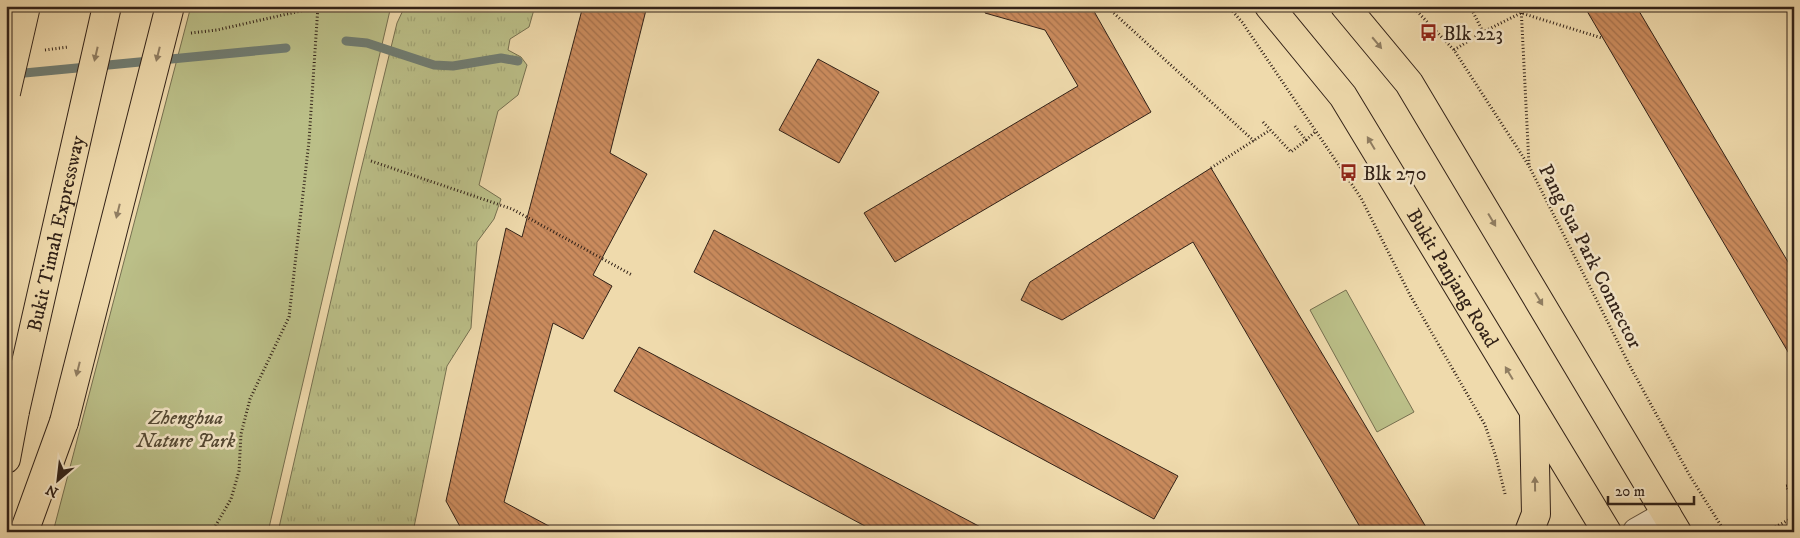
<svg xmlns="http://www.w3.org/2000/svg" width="1800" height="538" viewBox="0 0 1800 538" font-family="'IM FELL DW Pica',serif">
<defs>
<pattern id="grass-tufts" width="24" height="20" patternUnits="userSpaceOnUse" patternTransform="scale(1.25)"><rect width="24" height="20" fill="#bbbf88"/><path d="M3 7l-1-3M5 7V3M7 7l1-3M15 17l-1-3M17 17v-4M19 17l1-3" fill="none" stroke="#a1a475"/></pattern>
<pattern id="building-back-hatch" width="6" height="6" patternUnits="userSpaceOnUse" patternTransform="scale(1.25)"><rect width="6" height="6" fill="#ca8b5d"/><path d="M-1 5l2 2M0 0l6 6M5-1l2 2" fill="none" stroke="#a5714c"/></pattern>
</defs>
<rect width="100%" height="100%" fill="#efdaac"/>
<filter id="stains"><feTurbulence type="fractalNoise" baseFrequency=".004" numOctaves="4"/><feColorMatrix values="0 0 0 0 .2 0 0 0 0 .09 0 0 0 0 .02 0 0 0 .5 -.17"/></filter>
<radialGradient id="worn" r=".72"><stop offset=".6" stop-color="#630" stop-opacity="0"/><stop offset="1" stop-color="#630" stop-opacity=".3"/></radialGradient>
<path fill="url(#grass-tufts)" stroke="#767050" d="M 405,6 L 535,6 L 529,27 L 510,39 L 508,50 L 521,57 L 527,65 L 518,95 L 498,111 L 479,185 L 501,199 L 494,219 L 477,242 L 471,328 L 447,366 L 413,532 L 278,532 L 359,178 L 397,23 Z"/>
<g fill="#bbbf88" stroke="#767050">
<path d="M 191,6 L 391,6 L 268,532 L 53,532 Z"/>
<path d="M 1346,290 L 1414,412 L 1377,432 L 1310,310 Z"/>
</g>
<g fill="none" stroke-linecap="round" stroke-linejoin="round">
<g stroke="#707d73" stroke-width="9">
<path d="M 346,41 L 367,43 L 434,65 L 453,66 L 501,58 L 518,61"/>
<path d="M 14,74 L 286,48"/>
</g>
</g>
<g fill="url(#building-back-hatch)" stroke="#322218">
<path d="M 583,6 L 647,6 L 610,153 L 647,174 L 593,275 L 612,286 L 583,339 L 553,323 L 504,502 L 560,532 L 463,532 L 446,501 L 506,228 L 522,237 Z"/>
<path d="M 986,6 L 1091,6 L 1151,112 L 895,262 L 864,213 L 1078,86 L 1045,30 L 985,13 Z"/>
<path d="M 1584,6 L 1636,6 L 1794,272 L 1794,362 Z"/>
<path d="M 818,59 L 879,92 L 839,163 L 779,130 Z"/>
<path d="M 1211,168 L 1429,532 L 1363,532 L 1193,242 L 1062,320 L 1021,300 L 1030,282 Z"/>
<path d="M 714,230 L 1178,476 L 1154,519 L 694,272 Z"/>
<path d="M 639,347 L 990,532 L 876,532 L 614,391 Z"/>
</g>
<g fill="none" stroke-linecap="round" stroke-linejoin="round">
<defs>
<path id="minor" d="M 1637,532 L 1667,515"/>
<g id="primary">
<path id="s1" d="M 1269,6 L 1343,96 L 1607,532"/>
<path d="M 1345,6 L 1409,83 L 1677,532"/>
<path d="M 1529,532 L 1536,514 L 1534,416"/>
</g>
<g id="motorway">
<path d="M 6,459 L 15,411"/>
<path d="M 24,532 L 64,422"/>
</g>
</defs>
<use href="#minor" stroke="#61503d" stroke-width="30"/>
<use href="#primary" stroke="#322218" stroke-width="30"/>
<use href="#motorway" stroke="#322218" stroke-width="30"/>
<g stroke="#322218" stroke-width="3" stroke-dasharray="1 2.5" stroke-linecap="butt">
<path d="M 1106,6 L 1254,141"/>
<path d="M 1228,6 L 1242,22 L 1361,198 L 1410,295 L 1485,425 L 1496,457 L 1505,494"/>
<path d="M 1412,6 L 1454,50 L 1529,166 L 1631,368 L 1690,476 L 1725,532"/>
<path d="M 1470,6 L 1483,32 L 1521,13 L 1602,38"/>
<path d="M 1521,6 L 1529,165"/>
<path d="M 191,33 L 217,30 L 318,7"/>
<path d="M 45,50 L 68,47"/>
<path d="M 1454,50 L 1483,32"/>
<path d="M 1263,122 L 1291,152 L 1306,140 L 1294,125"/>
<path d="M 1306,140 L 1315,132"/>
<path d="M 371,161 L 512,209 L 632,275"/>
<path d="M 1211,168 L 1270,130"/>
<path d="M 1794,485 L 1786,486 L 1794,500"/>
<path d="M 212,532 L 231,499 L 239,471 L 241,434 L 250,399 L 289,317 L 309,141 L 318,6"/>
<path d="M 1766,532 L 1794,517"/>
</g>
<use href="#minor" stroke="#f5e7c9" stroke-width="28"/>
<use href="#primary" stroke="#efdaac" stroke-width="28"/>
<use href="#motorway" stroke="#efdaac" stroke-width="28"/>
<defs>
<g id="motorway-bridge">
<path d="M 6,93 L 26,6"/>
<path id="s2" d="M 15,411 L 107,6"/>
<path d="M 64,422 L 170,6"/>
</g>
</defs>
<use href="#motorway-bridge" stroke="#322218" stroke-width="30" stroke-linecap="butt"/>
<use href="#motorway-bridge" stroke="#efdaac" stroke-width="28"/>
</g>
<defs><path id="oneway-solid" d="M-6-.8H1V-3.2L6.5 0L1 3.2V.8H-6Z" transform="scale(1.25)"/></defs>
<g fill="#907e62">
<use href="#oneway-solid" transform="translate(1377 43) rotate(50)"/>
<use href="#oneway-solid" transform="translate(96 54) rotate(103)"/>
<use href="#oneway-solid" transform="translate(158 54) rotate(104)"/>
<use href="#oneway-solid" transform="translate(1371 143) rotate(-121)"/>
<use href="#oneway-solid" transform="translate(118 211) rotate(104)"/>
<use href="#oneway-solid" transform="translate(1492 220) rotate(59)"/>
<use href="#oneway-solid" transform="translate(1539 299) rotate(59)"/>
<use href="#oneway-solid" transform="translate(78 369) rotate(104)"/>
<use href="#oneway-solid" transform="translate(1509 373) rotate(-121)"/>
<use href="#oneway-solid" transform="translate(1535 484) rotate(-91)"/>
</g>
<defs>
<symbol id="bus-bare" viewBox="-9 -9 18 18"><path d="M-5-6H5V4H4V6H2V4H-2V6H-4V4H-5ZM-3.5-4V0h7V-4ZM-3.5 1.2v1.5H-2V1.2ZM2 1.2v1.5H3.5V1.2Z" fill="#8f2418" stroke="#f5e7c9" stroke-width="2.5" paint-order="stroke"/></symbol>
</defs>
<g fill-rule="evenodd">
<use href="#bus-bare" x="1416" y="20" width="25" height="25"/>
<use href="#bus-bare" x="1336" y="160" width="25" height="25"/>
</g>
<g text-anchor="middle" stroke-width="5" stroke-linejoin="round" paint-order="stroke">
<g font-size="20" fill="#322218" stroke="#f5e7c9" text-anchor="start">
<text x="1443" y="40">Blk 223</text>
<text x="1363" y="180">Blk 270</text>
</g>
<g font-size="20" fill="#322218" stroke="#f5e7c9">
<text dy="7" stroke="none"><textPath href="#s2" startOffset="182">Bukit Timah Expressway</textPath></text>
<text transform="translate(1591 256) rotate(63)" y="7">Pang Sua Park Connector</text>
<text dy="7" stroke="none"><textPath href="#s1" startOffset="329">Bukit Panjang Road</textPath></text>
</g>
<g font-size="20" font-style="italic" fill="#544934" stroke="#f5e7c9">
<text x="186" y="424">Zhenghua<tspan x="186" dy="23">Nature Park</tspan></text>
</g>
</g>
<rect width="1800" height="538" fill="none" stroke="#efdaac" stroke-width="25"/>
<rect x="8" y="8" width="1785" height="523" fill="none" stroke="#322218" stroke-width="2.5"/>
<rect x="12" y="12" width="1775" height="513" fill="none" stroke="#322218"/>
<g transform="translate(58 480) rotate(208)" stroke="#f5e7c9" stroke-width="4" paint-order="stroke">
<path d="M0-4L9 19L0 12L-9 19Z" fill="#322218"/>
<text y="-8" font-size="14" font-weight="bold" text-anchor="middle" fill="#322218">N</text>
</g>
<path d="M1608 496v8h86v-8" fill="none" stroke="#322218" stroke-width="2.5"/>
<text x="1615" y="496" font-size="15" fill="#322218" stroke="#f5e7c9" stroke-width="4" paint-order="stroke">20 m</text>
<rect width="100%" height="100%" filter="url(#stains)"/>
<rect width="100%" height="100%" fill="url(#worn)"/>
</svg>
